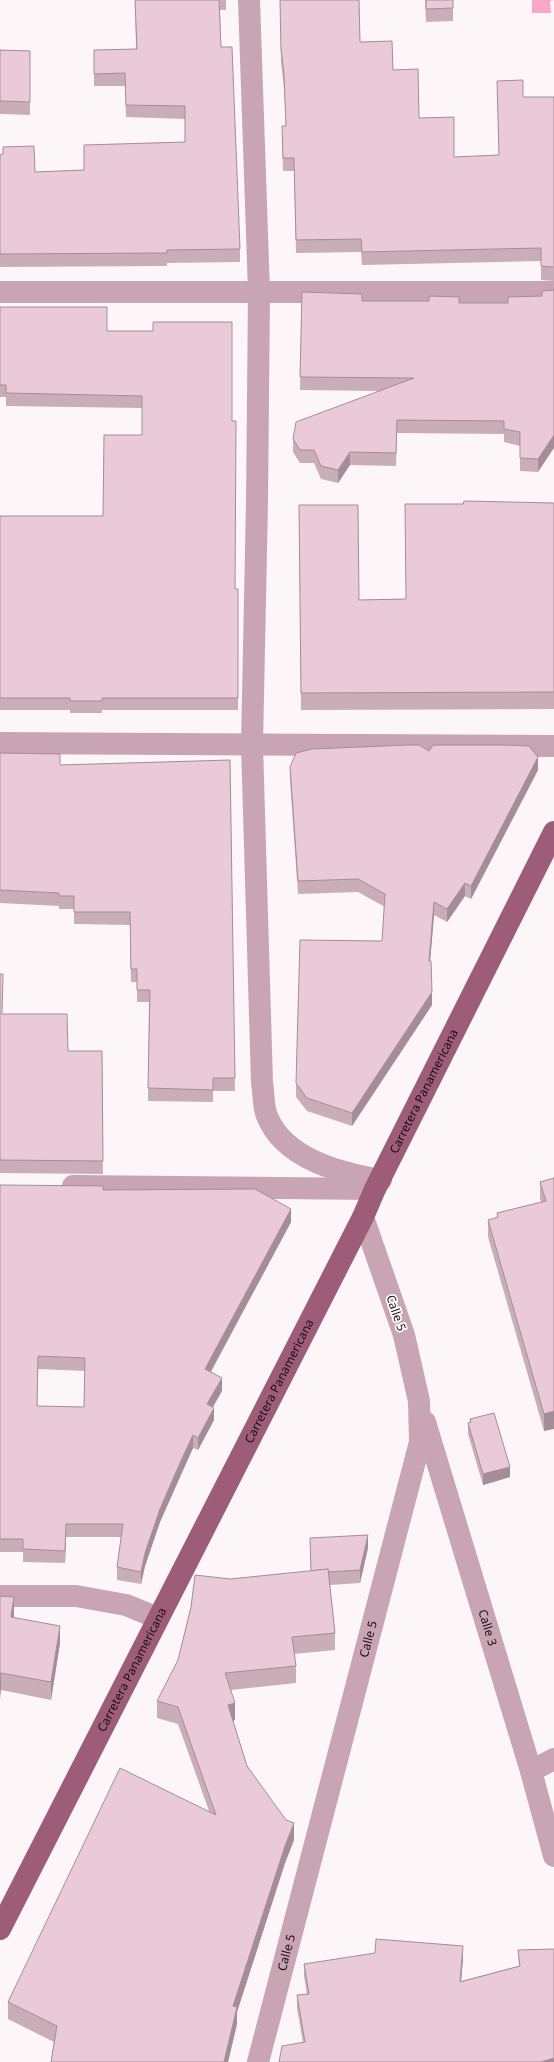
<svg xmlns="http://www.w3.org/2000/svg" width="554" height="2062" viewBox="0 0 554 2062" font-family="'Noto Sans',sans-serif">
<rect width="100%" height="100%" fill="#fcf6f8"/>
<path fill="#f9a6c8" d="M 532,0 L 554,0 L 550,1 L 551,13 L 532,13 Z"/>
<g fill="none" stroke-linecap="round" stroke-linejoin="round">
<g stroke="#c9a4b2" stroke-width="22">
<path d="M 249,0 L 259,292 L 257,502 L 252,745 L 262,1083 C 264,1093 263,1107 267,1116 C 284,1159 340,1173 381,1180"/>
<path d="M 0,292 L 554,292"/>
<path d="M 0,743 L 554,746"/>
<path d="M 73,1186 L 375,1189"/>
<path id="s1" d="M 425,1422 L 531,1771 L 554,1856"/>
<path d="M 0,1596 L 76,1596 L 126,1605 L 158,1618"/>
<path d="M 531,1771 L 554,1759"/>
<path id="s2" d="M 258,2062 L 420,1442 L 419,1401 L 404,1335 L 363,1217"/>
</g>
<path stroke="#9d5d78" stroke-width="22" id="s3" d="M 0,1929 L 363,1217 L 375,1189 L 554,832"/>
</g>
<g fill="#c9aeb8" fill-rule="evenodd">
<path d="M 135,0 L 226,0 L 226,10 L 220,10 L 221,47 L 240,249 L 240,262 L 167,263 L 167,266 L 0,267 L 0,155 L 35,172 L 84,170 L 185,142 L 185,119 L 126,117 L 125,86 L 94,86 L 94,50 L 136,49 Z"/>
<path d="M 280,0 L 359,0 L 360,42 L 393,70 L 419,118 L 454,157 L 499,155 L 497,81 L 523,97 L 554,97 L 554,281 L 541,280 L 541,261 L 362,265 L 361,252 L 296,253 L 294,171 L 283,171 L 282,139 L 286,126 L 284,88 L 281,62 Z"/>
<path d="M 425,0 L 453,0 L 453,21 L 426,22 Z"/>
<path d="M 0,50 L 30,51 L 30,115 L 0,114 Z"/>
<path d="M 302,292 L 362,301 L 508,303 L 542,296 L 538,472 L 520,471 L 520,446 L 504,442 L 504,434 L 397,433 L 396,466 L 350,465 L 338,483 L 321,479 L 314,463 L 300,463 L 293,452 L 293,439 L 380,391 L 300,390 Z"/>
<path d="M 0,307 L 107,331 L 232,421 L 235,589 L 238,589 L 238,710 L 102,710 L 102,713 L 70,713 L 70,710 L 0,710 L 0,516 L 103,516 L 142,435 L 142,408 L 6,406 L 6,397 L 0,397 Z"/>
<path d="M 554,503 L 554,709 L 301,710 L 299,505 L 359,600 L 406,599 L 463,504 Z"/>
<path d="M 429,751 L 538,770 L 471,899 L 465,896 L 447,922 L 434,915 L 430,961 L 432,1005 L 352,1126 L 307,1111 L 296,1097 L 296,1083 L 382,941 L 385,907 L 358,892 L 298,894 L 290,780 L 290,767 Z"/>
<path d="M 0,753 L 60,765 L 230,760 L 235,1091 L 213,1091 L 213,1102 L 148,1101 L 149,1002 L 137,1002 L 137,982 L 131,982 L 130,925 L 74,924 L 74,909 L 59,909 L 59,906 L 0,903 Z"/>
<path d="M 0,974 L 2,1014 L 68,1051 L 102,1051 L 103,1174 L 0,1173 Z"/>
<path d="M 554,1178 L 544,1431 L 488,1237 L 488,1220 L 497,1217 L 497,1213 L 541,1202 L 540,1199 L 540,1182 Z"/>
<path d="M 0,1185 L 103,1190 L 291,1222 L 211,1372 L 222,1391 L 213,1407 L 214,1420 L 198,1450 L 193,1448 L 179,1478 L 160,1522 L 145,1566 L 141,1584 L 117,1580 L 117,1567 L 121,1537 L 66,1537 L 65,1563 L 23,1562 L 23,1552 L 0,1552 ZM 38,1369 L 85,1371 L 84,1407 L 37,1406 Z"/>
<path d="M 470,1419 L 510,1477 L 483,1485 L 468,1434 L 468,1423 L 470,1422 Z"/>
<path d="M 310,1538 L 368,1548 L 360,1583 L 330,1585 L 335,1633 L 335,1650 L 294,1654 L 296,1666 L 296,1683 L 231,1690 L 235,1720 L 233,1721 L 247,1766 L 294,1840 L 285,1863 L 237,2012 L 237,2024 L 228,2062 L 51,2062 L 54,2042 L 8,2019 L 8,2002 L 209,1811 L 178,1724 L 157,1718 L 157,1701 L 230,1579 L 311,1571 Z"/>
<path d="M 0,1596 L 14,1614 L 14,1618 L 60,1643 L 51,1700 L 1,1690 Z"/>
<path d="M 518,1950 L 554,2062 L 303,2043 L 297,2008 L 297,1995 L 307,1994 L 304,1976 L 304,1964 L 463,1958 L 461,1981 L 519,1966 Z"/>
</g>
<g fill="#a48d96">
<path d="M 554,435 L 554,448 L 538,472 L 538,459 Z"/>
<path d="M 350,452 L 350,465 L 338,483 L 338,470 Z"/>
<path d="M 538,757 L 538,770 L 471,899 L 471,886 Z"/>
<path d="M 465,883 L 465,896 L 447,922 L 447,909 Z"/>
<path d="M 434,902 L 434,915 L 429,974 L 429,961 Z"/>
<path d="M 432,992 L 432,1005 L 352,1126 L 352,1113 Z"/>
<path d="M 291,1209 L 291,1222 L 205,1382 L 205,1369 Z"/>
<path d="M 38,1356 L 38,1369 L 37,1418 L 37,1406 Z"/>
<path d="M 222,1378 L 222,1391 L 207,1417 L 207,1404 Z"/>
<path d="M 214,1408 L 214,1420 L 198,1450 L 198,1438 Z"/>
<path d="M 554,1411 L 554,1429 L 544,1431 L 544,1414 Z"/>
<path d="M 193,1435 L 193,1448 L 160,1522 L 145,1566 L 141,1584 L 141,1572 L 145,1553 L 160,1509 Z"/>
<path d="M 510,1467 L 510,1477 L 483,1485 L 483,1474 Z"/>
<path d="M 66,1524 L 66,1537 L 65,1563 L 65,1551 Z"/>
<path d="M 368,1535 L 368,1548 L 360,1583 L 360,1570 Z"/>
<path d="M 14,1597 L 14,1614 L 11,1635 L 11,1617 Z"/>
<path d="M 60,1626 L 60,1643 L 51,1700 L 51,1682 Z"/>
<path d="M 1,1673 L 1,1690 L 0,1699 L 0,1681 Z"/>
<path d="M 235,1703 L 235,1720 L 228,1722 L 228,1705 Z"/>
<path d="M 294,1823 L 294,1840 L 285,1863 L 237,2012 L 237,2024 L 228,2062 L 224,2062 L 233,2006 L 285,1846 Z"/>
<path d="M 463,1946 L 463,1958 L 460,1994 L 460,1982 Z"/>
<path d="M 554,2058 L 554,2062 L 541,2062 Z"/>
</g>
<g fill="#eacad6" stroke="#a48d96" fill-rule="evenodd">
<path d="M 135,0 L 219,0 L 221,47 L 232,47 L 240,249 L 167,250 L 167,253 L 0,254 L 0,155 L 3,154 L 3,147 L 34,146 L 35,172 L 84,170 L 84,145 L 185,142 L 185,106 L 126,105 L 125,73 L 94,74 L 94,50 L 137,49 Z"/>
<path d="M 280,0 L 359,0 L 360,42 L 392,41 L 393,70 L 418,69 L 419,118 L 454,117 L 454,157 L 499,155 L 497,81 L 523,80 L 523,97 L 554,97 L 554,267 L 541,266 L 541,248 L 362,252 L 361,239 L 296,240 L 294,158 L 283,158 L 282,126 L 286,126 L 284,75 L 281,49 Z"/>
<path d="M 426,0 L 453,0 L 453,8 L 426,9 Z"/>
<path d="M 0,50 L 30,51 L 30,102 L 0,101 Z"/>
<path d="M 554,290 L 554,435 L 538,459 L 520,458 L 520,432 L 504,429 L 504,421 L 397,420 L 396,453 L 350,452 L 338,470 L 321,466 L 314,450 L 300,450 L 293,439 L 296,422 L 414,378 L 300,377 L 302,292 L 362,294 L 362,301 L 429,301 L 429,296 L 459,297 L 459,303 L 508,303 L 508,297 L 542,296 L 542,291 Z"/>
<path d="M 0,307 L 107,307 L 107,331 L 153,331 L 153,322 L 232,322 L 232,421 L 236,421 L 235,589 L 238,589 L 238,698 L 102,698 L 102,701 L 70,701 L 70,698 L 0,698 L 0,516 L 103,516 L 104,435 L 142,435 L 142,396 L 6,393 L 6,385 L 0,385 Z"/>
<path d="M 464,501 L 554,503 L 554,692 L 301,693 L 299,505 L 358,505 L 359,600 L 406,599 L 405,504 L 463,504 Z"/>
<path d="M 408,745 L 419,745 L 429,751 L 433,745 L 504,745 L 529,746 L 538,757 L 471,886 L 465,883 L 447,909 L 434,902 L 429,961 L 431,961 L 432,992 L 352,1113 L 307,1098 L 296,1083 L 300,940 L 382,941 L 385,894 L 358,879 L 298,881 L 290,767 L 296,753 L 312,749 Z"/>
<path d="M 0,753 L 60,754 L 60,765 L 230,760 L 235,1078 L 213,1078 L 213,1090 L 148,1088 L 150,990 L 137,990 L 137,969 L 131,969 L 130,912 L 74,912 L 74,896 L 59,896 L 59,893 L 0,890 Z"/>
<path d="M 0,974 L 3,974 L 2,1014 L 67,1014 L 68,1051 L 102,1051 L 103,1161 L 0,1160 Z"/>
<path d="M 554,1178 L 554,1411 L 544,1414 L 488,1220 L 498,1217 L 497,1213 L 546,1201 L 540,1182 Z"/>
<path d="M 0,1185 L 103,1186 L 103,1190 L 255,1189 L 291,1209 L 205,1369 L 222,1378 L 207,1404 L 214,1408 L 198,1438 L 193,1435 L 179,1465 L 160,1509 L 145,1553 L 141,1572 L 117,1567 L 123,1524 L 66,1524 L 65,1551 L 23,1549 L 23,1539 L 0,1539 ZM 38,1356 L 85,1358 L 84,1407 L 37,1406 Z"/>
<path d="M 494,1413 L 510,1467 L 483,1474 L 468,1423 L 471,1422 L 470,1419 Z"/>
<path d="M 368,1535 L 360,1570 L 328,1572 L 328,1569 L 311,1571 L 310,1538 Z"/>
<path d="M 328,1569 L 335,1633 L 292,1637 L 296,1666 L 225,1673 L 235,1703 L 228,1705 L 247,1766 L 286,1820 L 294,1823 L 285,1846 L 233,2006 L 237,2007 L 224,2062 L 51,2062 L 57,2026 L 8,2002 L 120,1768 L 216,1815 L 178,1707 L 157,1701 L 178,1660 L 191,1607 L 195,1575 L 230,1579 Z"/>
<path d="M 0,1596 L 14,1597 L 11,1617 L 60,1626 L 51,1682 L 1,1673 L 0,1681 Z"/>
<path d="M 376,1939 L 463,1946 L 460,1982 L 520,1966 L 518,1950 L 554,1949 L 554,2058 L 541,2062 L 279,2062 L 282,2046 L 305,2042 L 297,1995 L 309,1994 L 304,1964 L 375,1953 Z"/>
</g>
<g text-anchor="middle" stroke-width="3.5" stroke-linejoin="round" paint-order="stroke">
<g font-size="12" fill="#180d12" stroke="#fff">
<text dy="4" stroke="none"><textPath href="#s3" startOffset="939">Carretera Panamericana</textPath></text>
<text transform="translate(396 1313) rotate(71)" y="4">Calle 5</text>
<text dy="4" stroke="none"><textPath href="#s3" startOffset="615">Carretera Panamericana</textPath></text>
<text dy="4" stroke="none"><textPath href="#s1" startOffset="215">Calle 3</textPath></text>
<text dy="4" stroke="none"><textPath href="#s2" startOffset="437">Calle 5</textPath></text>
<text dy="4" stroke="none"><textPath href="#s3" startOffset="291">Carretera Panamericana</textPath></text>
<text dy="4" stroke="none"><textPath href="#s2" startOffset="113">Calle 5</textPath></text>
</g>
</g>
</svg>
